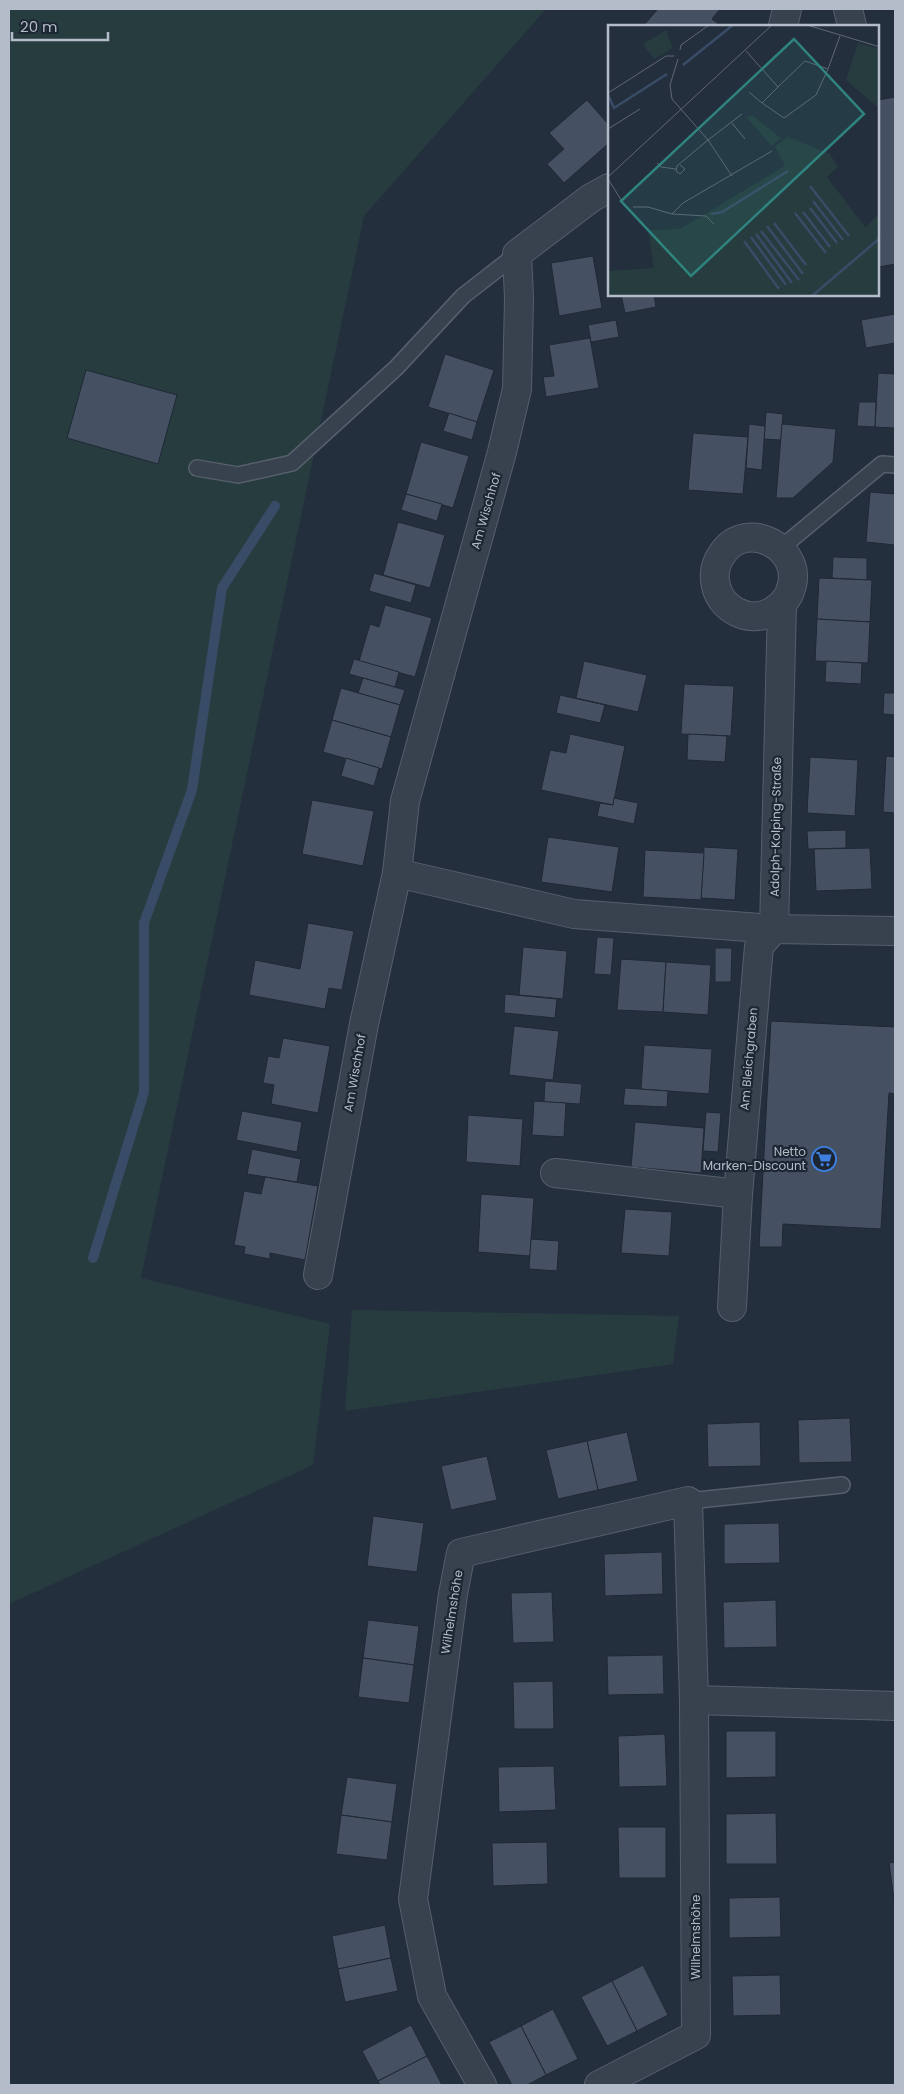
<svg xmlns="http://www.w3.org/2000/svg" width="904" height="2094" viewBox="0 0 904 2094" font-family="Poppins,sans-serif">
<rect width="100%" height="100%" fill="#242f3e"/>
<g fill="#263c3f">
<path d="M 9,9 L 546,9 L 364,216 L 141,1278 L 330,1324 L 313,1465 L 9,1604 Z"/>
<path d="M 352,1310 L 679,1316 L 673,1364 L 345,1411 Z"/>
</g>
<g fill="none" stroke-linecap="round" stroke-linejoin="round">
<path stroke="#394c67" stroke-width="10" d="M 93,1258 L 144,1092 L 144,923 L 192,790 L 222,588 L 275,506"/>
</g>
<g fill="#455162" stroke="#1f2835">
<path d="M 658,9 L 720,9 L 712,19 L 721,26 L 643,26 Z"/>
<path d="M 895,97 L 895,264 L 879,267 L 878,100 Z"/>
<path d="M 587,100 L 609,125 L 609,143 L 564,183 L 547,164 L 564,149 L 549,133 Z"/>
<path d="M 593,256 L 602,308 L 559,316 L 551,263 Z"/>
<path d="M 621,295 L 654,295 L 656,307 L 625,313 Z"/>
<path d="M 895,314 L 895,343 L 866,348 L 861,320 Z"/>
<path d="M 616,320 L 619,337 L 591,342 L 588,325 Z"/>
<path d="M 590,338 L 599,388 L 546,397 L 543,377 L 554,376 L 549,345 Z"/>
<path d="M 445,354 L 494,370 L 477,422 L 428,407 Z"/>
<path d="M 86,370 L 177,395 L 158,464 L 67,438 Z"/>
<path d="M 878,373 L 895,374 L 895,428 L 875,427 Z"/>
<path d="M 859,402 L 876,402 L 875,427 L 857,426 Z"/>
<path d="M 766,412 L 783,414 L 781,440 L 764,439 Z"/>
<path d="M 449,413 L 477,422 L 472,440 L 443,431 Z"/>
<path d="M 749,424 L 765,426 L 762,470 L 746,468 Z"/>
<path d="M 782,424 L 836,429 L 833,462 L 793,498 L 776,498 Z"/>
<path d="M 693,433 L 748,437 L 743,494 L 688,490 Z"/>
<path d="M 421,442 L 469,456 L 453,508 L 406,494 Z"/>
<path d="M 870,492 L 895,494 L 895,545 L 866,542 Z"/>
<path d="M 406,494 L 442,504 L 437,521 L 401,510 Z"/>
<path d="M 398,522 L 445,535 L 430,588 L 383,575 Z"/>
<path d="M 833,557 L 867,558 L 867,580 L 832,578 Z"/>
<path d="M 374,573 L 416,585 L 411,603 L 369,591 Z"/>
<path d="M 819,578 L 872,580 L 870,622 L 817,619 Z"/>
<path d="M 385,605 L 432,618 L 415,677 L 359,661 L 370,624 L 379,627 Z"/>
<path d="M 817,619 L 870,622 L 868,663 L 815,661 Z"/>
<path d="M 354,659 L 399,672 L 395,687 L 349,674 Z"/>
<path d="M 584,661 L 647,675 L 638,712 L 576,698 Z"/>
<path d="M 826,661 L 862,663 L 861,684 L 825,682 Z"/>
<path d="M 363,678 L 405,690 L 400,705 L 358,693 Z"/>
<path d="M 684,684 L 734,686 L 731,736 L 681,734 Z"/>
<path d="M 341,688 L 400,705 L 391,737 L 332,720 Z"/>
<path d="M 884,693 L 895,693 L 895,715 L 883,714 Z"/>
<path d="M 560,695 L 605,705 L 600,723 L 556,713 Z"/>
<path d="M 332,720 L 391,737 L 382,769 L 323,752 Z"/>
<path d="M 570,734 L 625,746 L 613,805 L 541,790 L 550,750 L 566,753 Z"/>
<path d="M 688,734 L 727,736 L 725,762 L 687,760 Z"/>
<path d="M 886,756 L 895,757 L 895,813 L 883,812 Z"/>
<path d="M 810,757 L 858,760 L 855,816 L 807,813 Z"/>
<path d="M 346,758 L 379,768 L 374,786 L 341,776 Z"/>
<path d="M 614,798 L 638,803 L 634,824 L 597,816 L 600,803 L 613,805 Z"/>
<path d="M 312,800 L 374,811 L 363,866 L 302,854 Z"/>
<path d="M 846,830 L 846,848 L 808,849 L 807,831 Z"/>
<path d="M 548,837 L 619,847 L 612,892 L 541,882 Z"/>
<path d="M 704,847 L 738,849 L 735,900 L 701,898 Z"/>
<path d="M 870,848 L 872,889 L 816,891 L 814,849 Z"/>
<path d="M 645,850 L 704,853 L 701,900 L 643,897 Z"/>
<path d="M 308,923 L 354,931 L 342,990 L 329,988 L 325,1009 L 249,995 L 255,960 L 300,969 Z"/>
<path d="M 597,937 L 614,938 L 611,975 L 594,974 Z"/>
<path d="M 523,947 L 567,951 L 563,999 L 519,995 Z"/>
<path d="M 715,948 L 732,948 L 731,982 L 715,982 Z"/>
<path d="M 621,959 L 666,962 L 663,1012 L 617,1010 Z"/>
<path d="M 666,962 L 711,965 L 708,1015 L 663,1012 Z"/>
<path d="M 505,994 L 557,999 L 555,1018 L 504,1013 Z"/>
<path d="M 771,1021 L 895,1027 L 895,1094 L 889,1093 L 881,1229 L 783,1224 L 782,1247 L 759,1247 Z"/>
<path d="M 514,1026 L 559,1031 L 553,1080 L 509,1075 Z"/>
<path d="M 283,1038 L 330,1046 L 318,1113 L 271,1104 L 274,1085 L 263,1083 L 268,1056 L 279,1058 Z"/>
<path d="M 644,1045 L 712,1049 L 709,1094 L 641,1089 Z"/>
<path d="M 545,1081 L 582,1084 L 580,1104 L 544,1102 Z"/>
<path d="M 625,1088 L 668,1091 L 667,1107 L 623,1105 Z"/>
<path d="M 534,1101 L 566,1103 L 564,1137 L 532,1135 Z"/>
<path d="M 242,1111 L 302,1122 L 297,1152 L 236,1140 Z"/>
<path d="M 706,1112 L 721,1113 L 718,1152 L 703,1151 Z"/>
<path d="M 468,1115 L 523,1119 L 520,1166 L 466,1162 Z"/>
<path d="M 635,1122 L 704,1128 L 701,1173 L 631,1167 Z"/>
<path d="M 252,1149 L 301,1159 L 297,1182 L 247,1174 Z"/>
<path d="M 265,1177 L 318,1186 L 305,1260 L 270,1253 L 270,1259 L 244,1254 L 245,1247 L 234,1245 L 244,1191 L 261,1194 Z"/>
<path d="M 481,1194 L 534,1198 L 530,1256 L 478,1252 Z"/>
<path d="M 625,1209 L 672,1212 L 669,1256 L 621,1253 Z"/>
<path d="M 531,1239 L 559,1241 L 557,1271 L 529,1269 Z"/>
<path d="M 850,1418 L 852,1462 L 799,1463 L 798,1420 Z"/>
<path d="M 760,1422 L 761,1466 L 708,1467 L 707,1424 Z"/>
<path d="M 627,1432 L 638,1481 L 598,1490 L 587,1441 Z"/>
<path d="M 587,1441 L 598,1490 L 558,1499 L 546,1450 Z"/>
<path d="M 487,1456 L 497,1500 L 451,1510 L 441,1466 Z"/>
<path d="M 373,1516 L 424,1523 L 417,1572 L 367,1566 Z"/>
<path d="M 779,1523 L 780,1563 L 724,1564 L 724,1524 Z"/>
<path d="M 662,1552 L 663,1594 L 605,1596 L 604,1554 Z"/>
<path d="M 552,1592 L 554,1642 L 513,1643 L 511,1593 Z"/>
<path d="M 776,1600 L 777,1647 L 724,1648 L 723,1602 Z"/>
<path d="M 368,1620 L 419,1626 L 414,1665 L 363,1658 Z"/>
<path d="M 663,1655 L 664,1694 L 608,1695 L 607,1656 Z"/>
<path d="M 363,1658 L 414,1665 L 409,1703 L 358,1697 Z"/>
<path d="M 553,1681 L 554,1729 L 514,1729 L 513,1682 Z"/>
<path d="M 726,1731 L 776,1731 L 776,1777 L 726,1778 Z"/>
<path d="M 665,1734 L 667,1786 L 619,1787 L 618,1736 Z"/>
<path d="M 554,1766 L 556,1810 L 499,1812 L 498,1767 Z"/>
<path d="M 347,1777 L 397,1784 L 392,1822 L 341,1815 Z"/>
<path d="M 776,1813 L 777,1864 L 726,1864 L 726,1814 Z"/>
<path d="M 341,1815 L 392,1822 L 387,1860 L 336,1854 Z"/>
<path d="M 618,1827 L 666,1827 L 666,1878 L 619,1878 Z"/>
<path d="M 547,1842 L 548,1884 L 493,1886 L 492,1843 Z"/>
<path d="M 895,1862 L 895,1907 L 889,1863 Z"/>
<path d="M 780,1897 L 781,1937 L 729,1938 L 729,1898 Z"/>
<path d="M 385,1925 L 391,1958 L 338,1969 L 332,1936 Z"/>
<path d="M 391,1958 L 398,1991 L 345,2002 L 338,1969 Z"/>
<path d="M 643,1965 L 668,2015 L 637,2031 L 612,1981 Z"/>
<path d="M 780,1975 L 781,2015 L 733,2016 L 732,1976 Z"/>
<path d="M 612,1981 L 637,2031 L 607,2046 L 581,1997 Z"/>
<path d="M 553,2009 L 578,2059 L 546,2075 L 521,2026 Z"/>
<path d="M 411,2025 L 427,2056 L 378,2081 L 362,2051 Z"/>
<path d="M 521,2026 L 546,2075 L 527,2085 L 512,2085 L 489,2042 Z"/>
<path d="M 427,2056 L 442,2085 L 380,2085 L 378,2081 Z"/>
</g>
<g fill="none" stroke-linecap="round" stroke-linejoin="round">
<defs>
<g id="service">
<path d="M 197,468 L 238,475 L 292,463 L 396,368 L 463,296 L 517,254"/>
<path d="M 781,548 L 882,464 L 895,465"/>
<path d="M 688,1501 L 842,1485"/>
</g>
<g id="minor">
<path d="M 848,9 L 852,26"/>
<path d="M 783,26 L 787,9"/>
<path d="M 782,604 C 778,607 774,611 769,613 C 748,623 721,609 716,586 C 713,574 715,564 722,554 C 747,516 807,550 790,591 C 789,596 785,600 782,604 L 774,929 L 895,931"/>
<path d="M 397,873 L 574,914 L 774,929"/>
<path d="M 555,1173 L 738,1194"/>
<path d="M 318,1275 L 364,1024 L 397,873 L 405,801 L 502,452 L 517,389 L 519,298 L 517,254 L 591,198 L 609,188"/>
<path d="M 732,1307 L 738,1194 L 759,946 L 774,929"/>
<path d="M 482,2085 L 432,1996 L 413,1899 L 453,1594 L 461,1553 L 688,1501 L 694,1700"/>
<path d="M 599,2085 L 696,2035 L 694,1700 L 895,1706"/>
</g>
</defs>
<use href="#service" stroke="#565f6c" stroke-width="18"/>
<use href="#minor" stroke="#565f6c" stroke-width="30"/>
<use href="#service" stroke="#38414e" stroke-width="15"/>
<use href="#minor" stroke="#38414e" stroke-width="28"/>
</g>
<defs>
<symbol id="supermarket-ring" viewBox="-11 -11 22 22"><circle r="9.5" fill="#1d2633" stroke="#3f7fe0" stroke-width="1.5"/><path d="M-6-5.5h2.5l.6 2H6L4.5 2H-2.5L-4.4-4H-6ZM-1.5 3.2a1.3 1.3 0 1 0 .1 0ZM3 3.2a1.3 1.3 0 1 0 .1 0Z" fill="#3f7fe0"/></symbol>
</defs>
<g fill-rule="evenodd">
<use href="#supermarket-ring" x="810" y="1145" width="28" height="28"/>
</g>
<g text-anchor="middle" stroke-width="4.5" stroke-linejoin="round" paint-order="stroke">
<g font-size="12" fill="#b4bcc9" stroke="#1d2633">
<text transform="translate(486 511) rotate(-74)" y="4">Am Wischhof</text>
<text transform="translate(776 827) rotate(-89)" y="4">Adolph-Kolping-Straße</text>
<text transform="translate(749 1059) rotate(-85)" y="4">Am Bleichgraben</text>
<text transform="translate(355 1073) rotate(-80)" y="4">Am Wischhof</text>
<text transform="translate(452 1612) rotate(-81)" y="4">Wilhelmshöhe</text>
<text transform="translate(696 1937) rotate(-90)" y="4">Wilhelmshöhe</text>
</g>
<g font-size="12" fill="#b4bcc9" stroke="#1d2633" text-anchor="end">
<text x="806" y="1156">Netto<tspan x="806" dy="14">Marken-Discount</tspan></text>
</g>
</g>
<g transform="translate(608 25)">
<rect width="271" height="271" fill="#242f3e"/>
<path d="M 58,5 L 65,23 L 46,34 L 35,19 ZM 250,18 L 271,24 L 271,83 L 238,55 ZM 144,90 L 173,113 L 164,121 L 139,93 ZM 180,112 L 222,129 L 230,142 L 219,152 L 257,202 L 271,189 L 271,271 L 0,271 L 0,246 L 46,243 L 40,205 L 72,204 L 177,141 L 167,121 Z" fill="#263c3f"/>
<path fill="none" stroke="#394c67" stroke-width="2.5" d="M 75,40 L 125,0M 1,72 L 6,83 L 59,49M 202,161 L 241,211M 205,176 L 235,215M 202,183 L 229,218M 195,187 L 222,222M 187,188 L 218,228M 103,189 L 114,187 L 180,146M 166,198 L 198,240M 159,201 L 195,249M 153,206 L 191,255M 148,209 L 184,258M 143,212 L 178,260M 136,216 L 171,264M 204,271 L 272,213"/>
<path fill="none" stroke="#5e6776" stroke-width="1" d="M 199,0 L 272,22M 72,25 L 73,20 L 101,0M 138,26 L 170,62 L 197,36 L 220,44 L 232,11M 70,34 L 62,60 L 64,74 L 100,115 L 69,141 L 68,146 L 72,149 L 77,144 L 72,140M 170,62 L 154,78 L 176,93 L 208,70 L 220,44M 141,67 L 154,78M 0,68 L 58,31 L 66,31M 0,93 L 0,112M 124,98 L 137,114M 0,104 L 32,84M 49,138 L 53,142 L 68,144M 124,151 L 100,115 L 134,89M 0,152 L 164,0M 0,154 L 17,181M 25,182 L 40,182 L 64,189 L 75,178 L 164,126M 64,189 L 98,191 L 106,199"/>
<path fill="#308480" fill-opacity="0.15" stroke="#308480" stroke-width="2.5" d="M 186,14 L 256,89 L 83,251 L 13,176 Z"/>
<rect width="271" height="271" fill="none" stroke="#b4bcc9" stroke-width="2.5"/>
</g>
<rect width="904" height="2094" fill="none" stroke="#b4bcc9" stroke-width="20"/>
<path d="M12 32v8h96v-8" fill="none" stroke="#b4bcc9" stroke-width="2.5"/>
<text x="20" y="32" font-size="15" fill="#b4bcc9" stroke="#1d2633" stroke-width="4" paint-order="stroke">20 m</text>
</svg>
